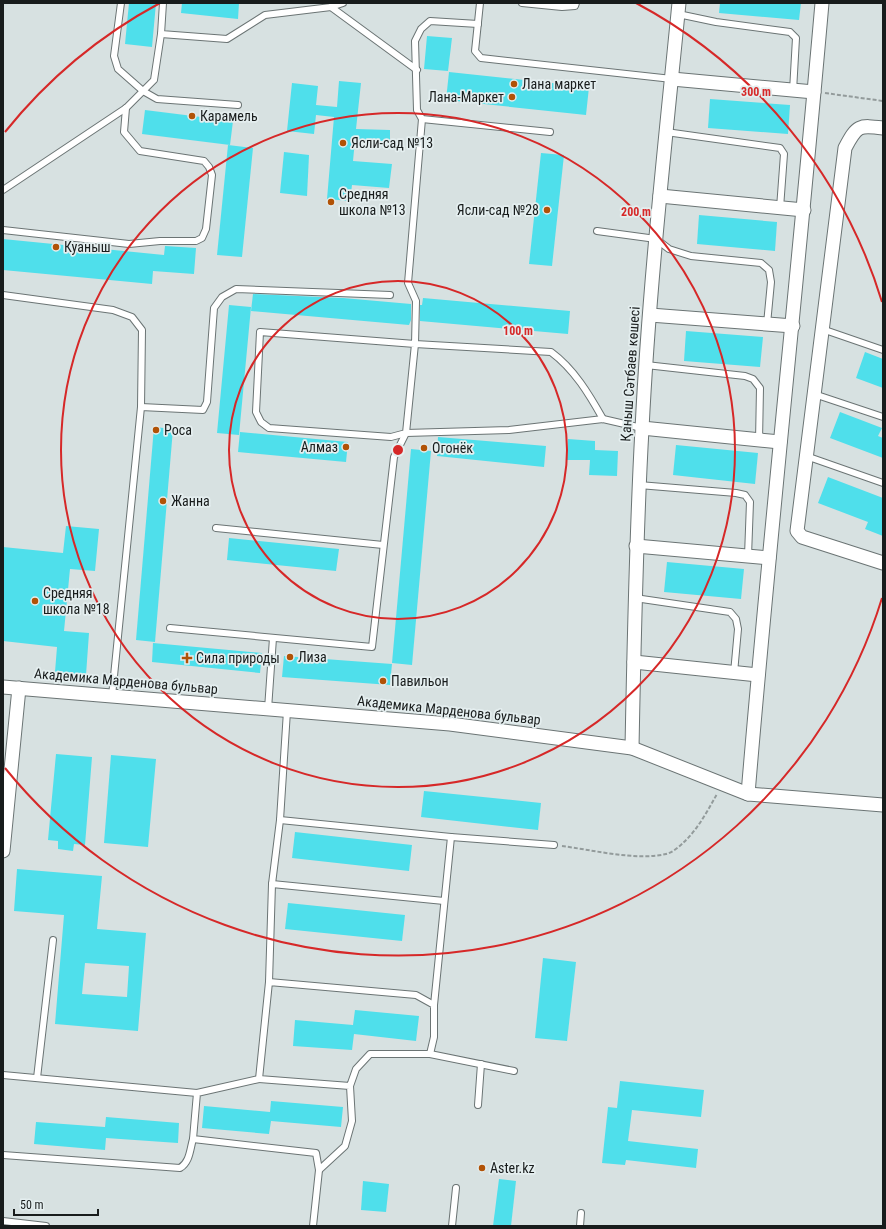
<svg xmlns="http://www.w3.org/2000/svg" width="886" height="1229" viewBox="0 0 886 1229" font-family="'Roboto Condensed',sans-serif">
<rect width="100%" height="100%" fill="#d7e1e1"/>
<g fill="#4fdfeb" fill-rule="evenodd">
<path d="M 129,3 L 156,3 L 152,47 L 125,44 Z"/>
<path d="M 182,3 L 239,3 L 238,19 L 181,13 Z"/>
<path d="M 720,3 L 801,3 L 799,20 L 719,13 Z"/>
<path d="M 427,36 L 452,38 L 448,71 L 424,69 Z"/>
<path d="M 449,72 L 589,87 L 586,115 L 446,100 Z"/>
<path d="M 339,81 L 361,83 L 356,129 L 390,130 L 390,141 L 355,140 L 353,161 L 392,164 L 389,188 L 352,185 L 350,201 L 327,199 L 334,117 L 316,115 L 314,134 L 287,131 L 292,83 L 318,86 L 316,105 L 337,107 Z"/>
<path d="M 710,99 L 790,105 L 788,134 L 708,128 Z"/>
<path d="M 145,110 L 233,121 L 230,145 L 142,134 Z"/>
<path d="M 228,145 L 253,148 L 242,257 L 217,255 Z"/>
<path d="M 284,152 L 309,155 L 307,196 L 280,193 Z"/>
<path d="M 541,153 L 564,155 L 552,266 L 529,264 Z"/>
<path d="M 699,215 L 777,222 L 775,251 L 697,244 Z"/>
<path d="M 3,239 L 164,255 L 165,246 L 196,248 L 194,274 L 153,271 L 152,284 L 3,270 Z"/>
<path d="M 253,294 L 343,298 L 411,304 L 411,320 L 409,325 L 251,311 Z"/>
<path d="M 423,298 L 570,311 L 568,334 L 420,321 L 420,305 L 422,305 Z"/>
<path d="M 229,305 L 251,307 L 239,435 L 217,433 Z"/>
<path d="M 686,331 L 763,337 L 760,367 L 684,361 Z"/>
<path d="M 865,352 L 883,359 L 883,388 L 856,378 Z"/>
<path d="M 840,412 L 882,428 L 878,436 L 883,438 L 883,458 L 830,438 Z"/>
<path d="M 154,427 L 173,429 L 155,642 L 136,640 Z"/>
<path d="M 240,432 L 348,442 L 346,462 L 238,452 Z"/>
<path d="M 438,437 L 546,446 L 544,467 L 437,456 Z"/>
<path d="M 568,439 L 595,441 L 595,450 L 618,451 L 617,476 L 589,475 L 590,460 L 567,460 Z"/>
<path d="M 676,445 L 758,453 L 755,484 L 673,475 Z"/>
<path d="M 411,449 L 431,451 L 412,665 L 392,663 Z"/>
<path d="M 828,477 L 883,498 L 883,536 L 865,529 L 868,522 L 818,503 Z"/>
<path d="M 66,526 L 99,529 L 95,571 L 70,569 L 64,631 L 89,633 L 86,675 L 55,672 L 57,647 L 3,641 L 3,547 L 63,553 Z"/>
<path d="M 229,538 L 339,549 L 336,571 L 227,560 Z"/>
<path d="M 667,562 L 744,569 L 741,599 L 664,592 Z"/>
<path d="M 153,643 L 262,653 L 260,673 L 152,662 Z"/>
<path d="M 284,656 L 392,664 L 390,685 L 282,677 Z"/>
<path d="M 56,754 L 92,757 L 85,845 L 74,844 L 73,851 L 58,849 L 58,841 L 48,840 Z"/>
<path d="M 111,755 L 156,759 L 148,847 L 104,843 Z"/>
<path d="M 424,791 L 541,803 L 538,830 L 421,817 Z"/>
<path d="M 295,832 L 412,845 L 409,871 L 292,858 Z"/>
<path d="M 17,869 L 102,876 L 97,929 L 146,933 L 138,1031 L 55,1024 L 64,915 L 14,911 ZM 85,963 L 129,966 L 127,997 L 82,994 Z"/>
<path d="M 288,903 L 405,915 L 402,941 L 285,929 Z"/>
<path d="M 543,958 L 576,962 L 567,1041 L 535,1038 Z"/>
<path d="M 355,1010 L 419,1016 L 416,1041 L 354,1034 L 352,1050 L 293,1046 L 295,1020 L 353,1025 Z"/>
<path d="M 620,1081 L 704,1090 L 701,1117 L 632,1110 L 628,1141 L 698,1149 L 696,1168 L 626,1160 L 625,1165 L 602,1163 L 608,1107 L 617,1108 Z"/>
<path d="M 271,1101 L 343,1107 L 341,1127 L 271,1121 L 269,1134 L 202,1128 L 204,1106 L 270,1112 Z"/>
<path d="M 106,1117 L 179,1123 L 178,1143 L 106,1138 L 105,1150 L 34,1144 L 36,1122 L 105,1127 Z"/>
<path d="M 499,1179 L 516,1181 L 511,1226 L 493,1226 Z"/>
<path d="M 363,1181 L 389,1184 L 386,1212 L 361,1210 Z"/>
</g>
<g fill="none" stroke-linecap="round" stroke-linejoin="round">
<defs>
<g id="service">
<path d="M 121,3 L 114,56 L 118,69 L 143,91 L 157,99 L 238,105"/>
<path d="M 163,3 L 161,34 L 227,39 L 265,15 L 331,7 L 343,3"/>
<path d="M 480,3 L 475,51 L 481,58 L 672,79"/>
<path d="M 522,3 L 562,7 L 575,6 L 576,3"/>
<path d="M 331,7 L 417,70"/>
<path d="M 678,14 L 716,22 L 790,32 L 796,38 L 793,91"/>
<path d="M 478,24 L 430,21 L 421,29 L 415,41 L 417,110 L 422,119 L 550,132"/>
<path d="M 422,119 L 408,283 L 416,301 L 415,344 L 406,433 L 391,437 L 269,428 L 261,422 L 256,412 L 260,332 L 415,344 L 551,352 C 574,369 589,394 603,419"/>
<path d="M 666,132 L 780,148 L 784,154 L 780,208"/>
<path d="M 3,190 L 126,108 L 154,80 L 161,34"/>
<path d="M 3,230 L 129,244 L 160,241 L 196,241 L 202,238 L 206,229 L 212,175 L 209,167 L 204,161 L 140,151 L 124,132 L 126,108"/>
<path d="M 597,231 L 656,239 L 669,249 L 691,256 L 761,263 L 769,270 L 771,282 L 767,324"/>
<path d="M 3,295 L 113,310 L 132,317 L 142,330 L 141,407"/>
<path d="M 822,329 L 883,350"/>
<path d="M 646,365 L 745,376 L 753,379 L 760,388 L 759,441"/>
<path d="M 814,394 L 883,417"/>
<path d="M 806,456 L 883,483"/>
<path d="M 639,485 L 736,493 L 745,495 L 750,502 L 748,556"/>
<path d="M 216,528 L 383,545"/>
<path d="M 635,598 L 730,612 L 736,619 L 738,629 L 734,673"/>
<path d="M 170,628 L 372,647 L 394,457 L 406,433 L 509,430 L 603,419 L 642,428"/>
<path d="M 112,696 L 141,407 L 203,410 L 207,402 L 214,308 L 222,297 L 236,289 L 390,295"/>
<path d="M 268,709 L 273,638"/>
<path d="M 280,820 L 451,837 L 434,1005"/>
<path d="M 451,837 L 554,845"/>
<path d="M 272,884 L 444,901"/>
<path d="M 269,982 L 272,884 L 280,820 L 287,711"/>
<path d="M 430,1054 L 514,1071"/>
<path d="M 3,1075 L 197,1093"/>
<path d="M 37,1078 L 53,940"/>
<path d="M 259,1079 L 197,1093 L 193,1139 L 316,1153 L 319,1170"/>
<path d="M 478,1105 L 481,1064"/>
<path d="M 3,1155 L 180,1168 C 190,1162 190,1149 193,1139"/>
<path d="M 3,1221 L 46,1226"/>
<path d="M 313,1226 L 319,1170 L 345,1146 L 352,1121 L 350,1086 L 356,1069 L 370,1054 L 430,1054 L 434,1037 L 434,1005 L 416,995 L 269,982 L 259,1079 L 350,1086"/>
<path d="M 452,1226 L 456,1188"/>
<path d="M 580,1226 L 581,1213"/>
</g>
<g id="minor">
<path d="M 672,79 L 814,92"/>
<path d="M 883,128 C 859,125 857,125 845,148 L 797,531 L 802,537 L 883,563"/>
<path d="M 660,196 L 804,210"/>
<path d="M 650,315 L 793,326"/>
<path d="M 642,428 L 780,442"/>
<path d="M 636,546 L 769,558"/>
<path d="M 634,662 L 758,675"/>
<path d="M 3,687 L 450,724 L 632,748 L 748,794 L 883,805"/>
<path d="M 632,748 C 634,642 636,535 642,429 C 649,287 665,145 679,3"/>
<path d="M 748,794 C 770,530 799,267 822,3"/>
<path d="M 3,851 L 19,688"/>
</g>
</defs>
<use href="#service" stroke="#6b7474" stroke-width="8"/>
<use href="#minor" stroke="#6b7474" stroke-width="15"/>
<g stroke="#939b9b" stroke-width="2" stroke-dasharray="4 2" stroke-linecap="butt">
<path d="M 825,93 L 883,101"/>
<path d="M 562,846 C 593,850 636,861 666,854 C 672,853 680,846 684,842 C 698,829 708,810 717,794"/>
</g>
<use href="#service" stroke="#fff" stroke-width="6"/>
<use href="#minor" stroke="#fff" stroke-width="13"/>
</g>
<g fill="none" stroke="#d62828" stroke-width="2">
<circle cx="398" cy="450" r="169"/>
<circle cx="398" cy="450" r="337"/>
<path d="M882 598A506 506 0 0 1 5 768M5 132A506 506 0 0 1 160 3M636 3A506 506 0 0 1 882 302"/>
</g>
<g fill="#b15206" stroke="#e4eeef" stroke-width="1.5">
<circle cx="514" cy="84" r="4"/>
<circle cx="512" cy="97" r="4"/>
<circle cx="192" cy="116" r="4"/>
<circle cx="343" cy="143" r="4"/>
<circle cx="331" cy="202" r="4"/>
<circle cx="547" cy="210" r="4"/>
<circle cx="56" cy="247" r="4"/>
<circle cx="156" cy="430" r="4"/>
<circle cx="346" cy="447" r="4"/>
<circle cx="424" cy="448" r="4"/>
<circle cx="163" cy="501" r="4"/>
<circle cx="35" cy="601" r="4"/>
<circle cx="290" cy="657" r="4"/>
<path d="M185 652h4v4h4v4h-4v4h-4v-4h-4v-4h4z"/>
<circle cx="383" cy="681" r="4"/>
<circle cx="482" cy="1168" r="4"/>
</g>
<g text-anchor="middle" stroke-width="3.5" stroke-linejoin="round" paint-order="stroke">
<g font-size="14" fill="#181c1c" stroke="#e4eeef" text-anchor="start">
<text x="522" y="89">Лана маркет</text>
<text x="504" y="102" text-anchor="end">Лана-Маркет</text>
<text x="200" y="121">Карамель</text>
<text x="351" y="148">Ясли-сад №13</text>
<text x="339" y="199">Средняя<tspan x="339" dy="16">школа №13</tspan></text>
<text x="539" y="215" text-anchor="end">Ясли-сад №28</text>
<text x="64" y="252">Куаныш</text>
<text x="164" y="435">Роса</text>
<text x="338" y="452" text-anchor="end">Алмаз</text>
<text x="432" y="453">Огонёк</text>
<text x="171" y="506">Жанна</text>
<text x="43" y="598">Средняя<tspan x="43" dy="16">школа №18</tspan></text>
<text x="298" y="662">Лиза</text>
<text x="196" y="663">Сила природы</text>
<text x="391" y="686">Павильон</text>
<text x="490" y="1173">Aster.kz</text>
</g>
<g font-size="14" fill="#181c1c" stroke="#e4eeef">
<text transform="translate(630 374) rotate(-86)" y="5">Қаныш Сәтбаев көшесі</text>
<text transform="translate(126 681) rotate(5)" y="5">Академика Марденова бульвар</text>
<text transform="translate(449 710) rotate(6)" y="5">Академика Марденова бульвар</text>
</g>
</g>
<circle cx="398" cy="450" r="6" fill="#d62828" stroke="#e4eeef" stroke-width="2"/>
<g font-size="12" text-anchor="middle" font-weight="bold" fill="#d62828" stroke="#e4eeef" stroke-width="3.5" stroke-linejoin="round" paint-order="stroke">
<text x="756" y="96">300 m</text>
<text x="636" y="216">200 m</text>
<text x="518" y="335">100 m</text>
</g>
<rect width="886" height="1229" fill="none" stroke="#181c1c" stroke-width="8"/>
<path d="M14 1209v6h84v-6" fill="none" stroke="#181c1c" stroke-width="2"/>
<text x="20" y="1209" font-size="12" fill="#181c1c" stroke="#e4eeef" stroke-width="3" paint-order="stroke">50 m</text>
</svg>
